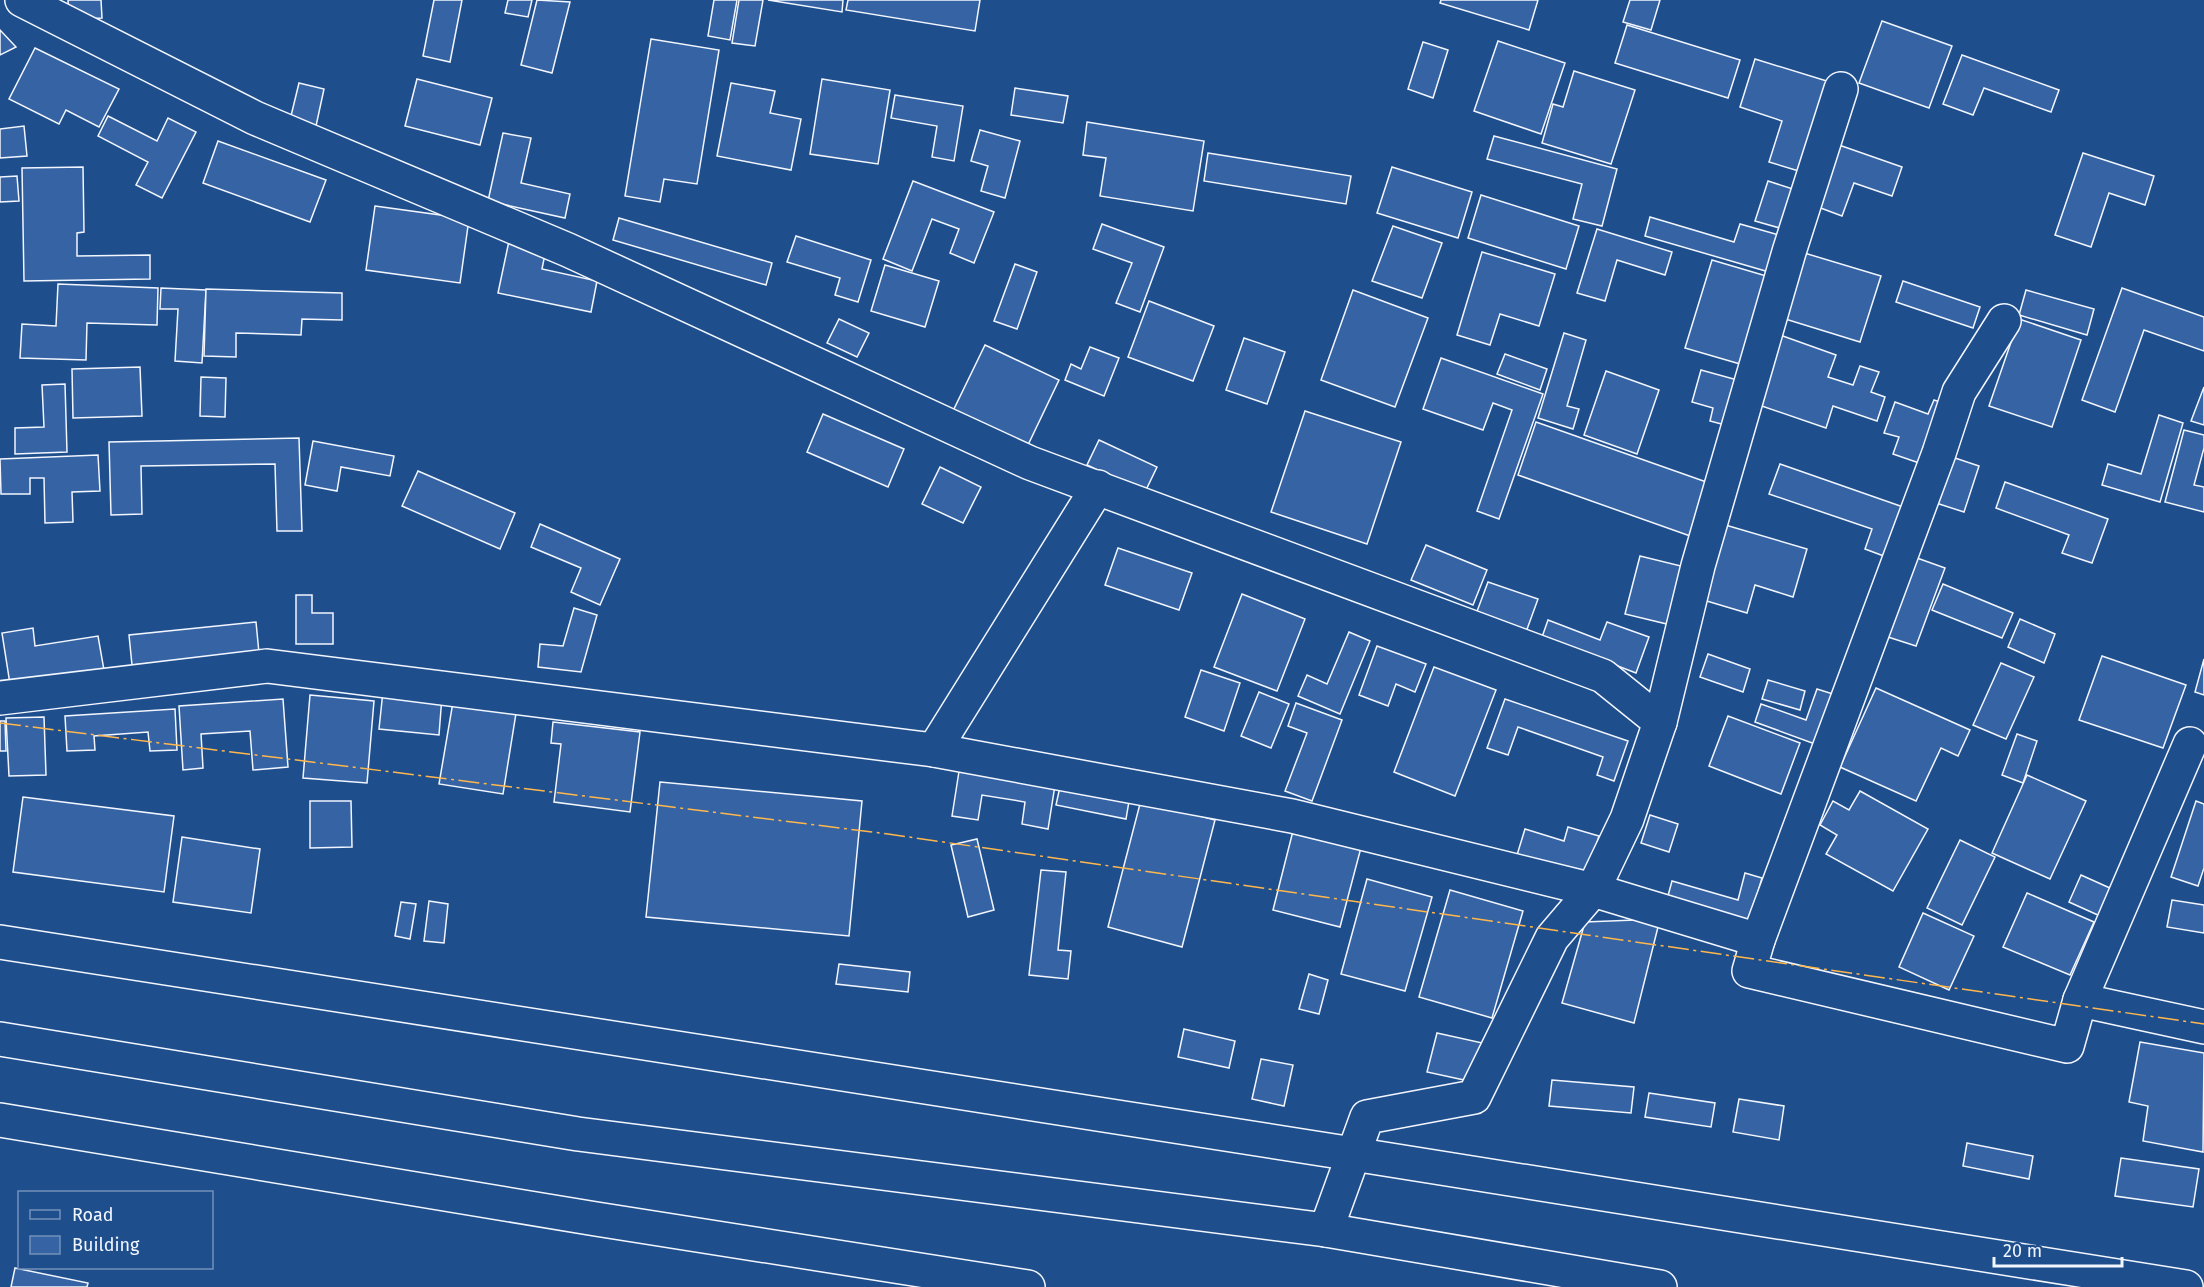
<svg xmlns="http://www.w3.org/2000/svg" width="2204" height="1287" viewBox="0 0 2204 1287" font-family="'Fira Sans',sans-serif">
<rect width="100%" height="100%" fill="#1f4e8c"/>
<g fill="#3563a3" stroke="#f2f6ff" stroke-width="1.5">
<path d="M 68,0 L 101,0 L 102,18 L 69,20 Z"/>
<path d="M 434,0 L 462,0 L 450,62 L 423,56 Z"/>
<path d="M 508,0 L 532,0 L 528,17 L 505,13 Z"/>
<path d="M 537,0 L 570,2 L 552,73 L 521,65 Z"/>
<path d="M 714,0 L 737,0 L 730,40 L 708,36 Z"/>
<path d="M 739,0 L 763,0 L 755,46 L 732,43 Z"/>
<path d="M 768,0 L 843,0 L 842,12 Z"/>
<path d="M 848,0 L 980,0 L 975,31 L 846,10 Z"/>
<path d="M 1441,0 L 1538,0 L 1529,30 L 1440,3 Z"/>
<path d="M 1630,0 L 1660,0 L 1651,30 L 1623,22 Z"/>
<path d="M 1882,21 L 1952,46 L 1929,108 L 1859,83 Z"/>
<path d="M 1627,25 L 1740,60 L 1728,98 L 1615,63 Z"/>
<path d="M 0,30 L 16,47 L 0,55 Z"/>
<path d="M 651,39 L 719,50 L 697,184 L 664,179 L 660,202 L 625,196 Z"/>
<path d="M 1498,41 L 1565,63 L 1541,134 L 1474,111 Z"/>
<path d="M 1423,42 L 1448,50 L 1433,98 L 1408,89 Z"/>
<path d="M 35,48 L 119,89 L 99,127 L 66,110 L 59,124 L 9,99 Z"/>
<path d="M 1962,55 L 2059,90 L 2051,112 L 1984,88 L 1973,115 L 1943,104 Z"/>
<path d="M 1755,59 L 1830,82 L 1802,172 L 1769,162 L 1782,121 L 1740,107 Z"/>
<path d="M 1574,71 L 1635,90 L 1611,164 L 1542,143 L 1553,104 L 1563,107 Z"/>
<path d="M 417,79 L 492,98 L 480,145 L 405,126 Z"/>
<path d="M 822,79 L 890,90 L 878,164 L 810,154 Z"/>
<path d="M 299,83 L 324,89 L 316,126 L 290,120 Z"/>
<path d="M 731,83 L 775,91 L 770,113 L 801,119 L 791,170 L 717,156 Z"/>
<path d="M 1015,88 L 1068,96 L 1063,123 L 1011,115 Z"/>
<path d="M 895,95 L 963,106 L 954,161 L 932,157 L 937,126 L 891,118 Z"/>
<path d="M 108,116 L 157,141 L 168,118 L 196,132 L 162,198 L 136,185 L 148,162 L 98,136 Z"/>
<path d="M 1087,122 L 1204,141 L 1193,211 L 1100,196 L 1106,158 L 1083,155 Z"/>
<path d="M 24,126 L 27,156 L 0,158 L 0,129 Z"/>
<path d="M 980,130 L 1020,141 L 1005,198 L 981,191 L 988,166 L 971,161 Z"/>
<path d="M 503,133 L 531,138 L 521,183 L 570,194 L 565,218 L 488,201 Z"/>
<path d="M 1494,136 L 1617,169 L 1602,226 L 1573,219 L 1582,184 L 1487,159 Z"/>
<path d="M 218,141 L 326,180 L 310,222 L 203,183 Z"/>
<path d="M 1839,145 L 1902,167 L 1892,196 L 1854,183 L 1842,216 L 1818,207 Z"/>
<path d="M 1208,153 L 1351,176 L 1346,204 L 1204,181 Z"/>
<path d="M 2083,153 L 2154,176 L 2145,205 L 2109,193 L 2091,247 L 2055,235 Z"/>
<path d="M 83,167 L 84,232 L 77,233 L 77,256 L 150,255 L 150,279 L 24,281 L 22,168 Z"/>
<path d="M 1392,167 L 1472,192 L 1458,238 L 1377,213 Z"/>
<path d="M 17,176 L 19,201 L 0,202 L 0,177 Z"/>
<path d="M 913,181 L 994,212 L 974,263 L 950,253 L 959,229 L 932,219 L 912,271 L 883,259 Z"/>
<path d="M 1768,181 L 1796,190 L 1783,229 L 1755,221 Z"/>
<path d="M 1481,195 L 1579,226 L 1566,269 L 1468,238 Z"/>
<path d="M 375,206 L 469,219 L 460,283 L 366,270 Z"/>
<path d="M 1650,217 L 1734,242 L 1740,224 L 1779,235 L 1769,272 L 1645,236 Z"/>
<path d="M 619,218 L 772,263 L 766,285 L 613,240 Z"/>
<path d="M 1102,224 L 1164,247 L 1140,312 L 1116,303 L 1132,263 L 1093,249 Z"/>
<path d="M 1393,226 L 1442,243 L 1422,298 L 1372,281 Z"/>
<path d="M 1597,229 L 1672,252 L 1665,275 L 1617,260 L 1605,301 L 1577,293 Z"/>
<path d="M 796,236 L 871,260 L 858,302 L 835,295 L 840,278 L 787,262 Z"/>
<path d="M 509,241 L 546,249 L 542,269 L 597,281 L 591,312 L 498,293 Z"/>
<path d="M 1482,252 L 1555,274 L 1539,326 L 1500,314 L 1490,345 L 1457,335 Z"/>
<path d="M 1801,252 L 1881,276 L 1860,342 L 1782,318 Z"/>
<path d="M 1712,260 L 1773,278 L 1747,366 L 1685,348 Z"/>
<path d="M 1015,264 L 1037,272 L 1017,329 L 994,321 Z"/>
<path d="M 885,265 L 939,281 L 925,327 L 871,311 Z"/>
<path d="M 1903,281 L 1980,307 L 1973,328 L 1896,302 Z"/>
<path d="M 58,284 L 158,288 L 157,325 L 87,323 L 86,360 L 20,358 L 22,324 L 56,326 Z"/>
<path d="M 161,288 L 206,290 L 202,363 L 175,361 L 178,309 L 160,309 Z"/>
<path d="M 2122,288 L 2204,317 L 2204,351 L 2144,330 L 2115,412 L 2082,400 Z"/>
<path d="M 206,289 L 342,293 L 342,320 L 302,319 L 301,335 L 236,333 L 236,357 L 204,356 Z"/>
<path d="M 1353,290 L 1428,318 L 1395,407 L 1321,380 Z"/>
<path d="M 2026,290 L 2094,309 L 2087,335 L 2019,315 Z"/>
<path d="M 1149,301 L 1214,326 L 1193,381 L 1128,357 Z"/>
<path d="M 839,319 L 869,333 L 857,357 L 827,343 Z"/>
<path d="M 2019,319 L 2081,340 L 2052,427 L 1989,406 Z"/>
<path d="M 1564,333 L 1586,340 L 1567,406 L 1579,409 L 1573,429 L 1538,418 Z"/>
<path d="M 1780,335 L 1836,355 L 1828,377 L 1853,385 L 1860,366 L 1879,372 L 1871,392 L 1885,397 L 1877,421 L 1833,406 L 1826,428 L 1756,404 Z"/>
<path d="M 1244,338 L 1285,352 L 1267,404 L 1226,390 Z"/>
<path d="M 985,345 L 1059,380 L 1027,447 L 953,411 Z"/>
<path d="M 1090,347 L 1119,358 L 1104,396 L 1065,380 L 1071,364 L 1081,369 Z"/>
<path d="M 1505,354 L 1547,369 L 1540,390 L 1497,374 Z"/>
<path d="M 1441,358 L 1543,394 L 1499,519 L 1477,511 L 1512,410 L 1493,403 L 1483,430 L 1423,409 Z"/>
<path d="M 140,367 L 142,416 L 73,418 L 72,369 Z"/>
<path d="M 1701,370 L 1741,381 L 1729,426 L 1710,421 L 1713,408 L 1692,402 Z"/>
<path d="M 1606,371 L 1659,390 L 1637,454 L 1584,435 Z"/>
<path d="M 201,377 L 226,378 L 225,417 L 200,416 Z"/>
<path d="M 65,384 L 67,452 L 15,454 L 15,428 L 44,427 L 42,385 Z"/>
<path d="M 2204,387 L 2204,425 L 2191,421 Z"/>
<path d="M 1934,400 L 1946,404 L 1925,465 L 1893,454 L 1899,437 L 1884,433 L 1895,402 L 1928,414 Z"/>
<path d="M 1305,411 L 1401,442 L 1367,544 L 1271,512 Z"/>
<path d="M 823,414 L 904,449 L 888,487 L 807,452 Z"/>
<path d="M 2159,415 L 2183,423 L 2160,502 L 2102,485 L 2108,464 L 2141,474 Z"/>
<path d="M 1536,422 L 1712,484 L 1693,537 L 1518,475 Z"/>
<path d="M 2184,430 L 2204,435 L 2204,448 L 2194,485 L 2204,487 L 2204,512 L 2165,502 Z"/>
<path d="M 299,438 L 302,531 L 277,531 L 275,464 L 141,466 L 142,514 L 111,515 L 109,442 Z"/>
<path d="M 1099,440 L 1157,467 L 1145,492 L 1087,465 Z"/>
<path d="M 313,441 L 394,456 L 390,476 L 341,467 L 337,491 L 305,485 Z"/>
<path d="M 98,455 L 100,491 L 72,492 L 73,522 L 45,523 L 44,478 L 30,478 L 30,494 L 1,494 L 0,459 Z"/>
<path d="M 1952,457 L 1979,466 L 1964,512 L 1936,503 Z"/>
<path d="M 1780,464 L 1906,508 L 1889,558 L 1865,549 L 1872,529 L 1769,494 Z"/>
<path d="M 940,467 L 981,487 L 963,523 L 922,504 Z"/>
<path d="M 418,471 L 515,513 L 500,549 L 402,506 Z"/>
<path d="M 2005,482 L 2108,519 L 2092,563 L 2062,553 L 2069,535 L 1996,508 Z"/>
<path d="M 540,524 L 620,559 L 600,605 L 571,592 L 581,568 L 531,547 Z"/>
<path d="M 1722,524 L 1807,549 L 1793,597 L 1755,585 L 1747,613 L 1700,599 Z"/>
<path d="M 1426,545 L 1487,570 L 1473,605 L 1411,580 Z"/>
<path d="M 1118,548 L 1192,573 L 1179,610 L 1105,585 Z"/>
<path d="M 1640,556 L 1685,567 L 1671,625 L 1625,614 Z"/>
<path d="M 1917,558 L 1945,568 L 1916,646 L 1888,637 Z"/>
<path d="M 1488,582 L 1538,599 L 1526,632 L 1476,614 Z"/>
<path d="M 1943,584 L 2013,613 L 2002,638 L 1932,610 Z"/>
<path d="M 1242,594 L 1305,619 L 1277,691 L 1214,667 Z"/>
<path d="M 296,595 L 312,595 L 312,613 L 333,613 L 333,644 L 296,644 Z"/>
<path d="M 574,608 L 597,615 L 581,672 L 538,667 L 540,644 L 563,646 Z"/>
<path d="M 2020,619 L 2055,634 L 2044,663 L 2008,647 Z"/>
<path d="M 1548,620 L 1600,640 L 1607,622 L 1649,637 L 1636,673 L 1542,637 Z"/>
<path d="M 256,622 L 259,653 L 132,665 L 129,635 Z"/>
<path d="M 33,628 L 35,646 L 98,636 L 104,670 L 10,684 L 2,633 Z"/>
<path d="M 1349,632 L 1370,641 L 1340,714 L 1298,696 L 1307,675 L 1327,684 Z"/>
<path d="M 1377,646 L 1426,664 L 1415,692 L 1396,684 L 1388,706 L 1359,695 Z"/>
<path d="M 1708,654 L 1750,669 L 1743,692 L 1700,677 Z"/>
<path d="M 2102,656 L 2186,685 L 2163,748 L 2079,720 Z"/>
<path d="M 2204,659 L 2204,695 L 2195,692 Z"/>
<path d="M 2001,663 L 2034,677 L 2006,739 L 1973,725 Z"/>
<path d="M 1434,667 L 1496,690 L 1455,796 L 1394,772 Z"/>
<path d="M 1201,670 L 1240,683 L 1224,731 L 1185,717 Z"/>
<path d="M 1768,680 L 1805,691 L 1800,710 L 1762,699 Z"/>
<path d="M 1876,688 L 1970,730 L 1958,756 L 1941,748 L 1916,801 L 1840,767 Z"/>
<path d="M 1817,689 L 1833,694 L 1815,744 L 1755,722 L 1761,704 L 1806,720 Z"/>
<path d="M 383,691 L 442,696 L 439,735 L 379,729 Z"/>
<path d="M 1259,692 L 1289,704 L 1271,748 L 1241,736 Z"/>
<path d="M 310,695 L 374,701 L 367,783 L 303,778 Z"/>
<path d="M 454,696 L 517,707 L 503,794 L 439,784 Z"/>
<path d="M 283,699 L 288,767 L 253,770 L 250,731 L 201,734 L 203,768 L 183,770 L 179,706 Z"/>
<path d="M 1505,699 L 1628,741 L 1614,781 L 1597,775 L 1603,757 L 1518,727 L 1508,755 L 1487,748 Z"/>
<path d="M 1296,703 L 1342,720 L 1312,801 L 1285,791 L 1307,733 L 1288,726 Z"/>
<path d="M 175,709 L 177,750 L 150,751 L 148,732 L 94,736 L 95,750 L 67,751 L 65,716 Z"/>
<path d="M 1728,716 L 1800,743 L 1781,794 L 1709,766 Z"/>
<path d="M 44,717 L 46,775 L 9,776 L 6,718 Z"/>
<path d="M 0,721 L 5,721 L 6,751 L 0,751 Z"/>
<path d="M 553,722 L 640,732 L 630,812 L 554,802 L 561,744 L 551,743 Z"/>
<path d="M 2017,734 L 2037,741 L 2023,783 L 2002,775 Z"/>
<path d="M 960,765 L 1056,779 L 1048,829 L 1022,824 L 1025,802 L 982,795 L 978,820 L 952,816 Z"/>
<path d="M 2027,775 L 2086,801 L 2050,879 L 1992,853 Z"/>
<path d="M 660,782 L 862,801 L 849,936 L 646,917 Z"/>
<path d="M 1061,782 L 1130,795 L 1126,819 L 1056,805 Z"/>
<path d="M 1860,791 L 1928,829 L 1893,891 L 1826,854 L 1837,835 L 1820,825 L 1833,801 L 1849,810 Z"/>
<path d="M 23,797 L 174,816 L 164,892 L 13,872 Z"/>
<path d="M 1141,800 L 1215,820 L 1182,947 L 1108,927 Z"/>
<path d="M 310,801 L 351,801 L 352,847 L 310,848 Z"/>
<path d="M 2196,801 L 2204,804 L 2204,868 L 2198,886 L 2171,877 Z"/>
<path d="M 1650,815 L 1678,824 L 1669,852 L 1641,843 Z"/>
<path d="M 1295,823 L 1363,840 L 1340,927 L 1273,910 Z"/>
<path d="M 1568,827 L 1599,836 L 1587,876 L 1517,855 L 1525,829 L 1564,841 Z"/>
<path d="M 182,837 L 260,849 L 251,913 L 173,902 Z"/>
<path d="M 977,839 L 994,910 L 968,917 L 951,845 Z"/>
<path d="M 1960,840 L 1995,857 L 1962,925 L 1927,908 Z"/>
<path d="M 1041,870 L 1066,872 L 1058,950 L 1071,951 L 1068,979 L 1029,975 Z"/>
<path d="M 1745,873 L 1762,878 L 1748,926 L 1666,903 L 1672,881 L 1738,900 Z"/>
<path d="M 2081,875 L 2112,889 L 2100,916 L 2069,902 Z"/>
<path d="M 1367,879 L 1432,897 L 1405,991 L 1341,974 Z"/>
<path d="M 1450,890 L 1523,911 L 1492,1018 L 1419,997 Z"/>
<path d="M 2027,893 L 2094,922 L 2070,975 L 2003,947 Z"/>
<path d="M 2172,900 L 2204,905 L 2204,933 L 2167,927 Z"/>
<path d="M 429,901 L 448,904 L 444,943 L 424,941 Z"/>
<path d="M 401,902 L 416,904 L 410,939 L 395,936 Z"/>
<path d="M 1923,913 L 1974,936 L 1949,990 L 1899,967 Z"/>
<path d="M 1660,919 L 1634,1023 L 1562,1003 L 1585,922 Z"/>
<path d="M 839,964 L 910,972 L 908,992 L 836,984 Z"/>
<path d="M 1309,974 L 1328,980 L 1319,1014 L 1299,1009 Z"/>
<path d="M 1184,1029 L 1235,1041 L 1229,1068 L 1178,1057 Z"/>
<path d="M 1437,1033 L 1487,1044 L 1478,1083 L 1427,1072 Z"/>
<path d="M 2140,1042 L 2204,1053 L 2203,1152 L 2143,1141 L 2148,1106 L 2129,1102 Z"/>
<path d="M 1261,1059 L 1293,1065 L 1284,1106 L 1252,1099 Z"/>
<path d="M 1552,1080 L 1634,1087 L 1631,1113 L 1549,1106 Z"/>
<path d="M 1649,1093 L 1715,1103 L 1711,1127 L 1645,1117 Z"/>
<path d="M 1739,1099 L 1784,1106 L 1779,1140 L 1733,1132 Z"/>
<path d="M 1967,1143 L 2033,1156 L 2029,1179 L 1963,1166 Z"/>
<path d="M 2121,1158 L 2199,1169 L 2193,1207 L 2115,1196 Z"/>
<path d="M 15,1268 L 88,1283 L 87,1287 L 11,1287 Z"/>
</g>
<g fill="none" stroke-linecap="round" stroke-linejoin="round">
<defs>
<g id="street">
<path d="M 22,0 L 255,118 L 568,250 L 1030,463 L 1603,676 L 1660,722 L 1627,819 L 1593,890 L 1552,938 L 1474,1097 L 1367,1117 L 1326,1230"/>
<path d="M 2004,321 L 1959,392 L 1939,453 L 1758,940 L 1749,971 L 2067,1046 L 2080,1000 L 2190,744"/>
<path d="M 0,698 L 267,666 L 934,750 L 1292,816 L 1593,890 L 1758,940"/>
<path d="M 1660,722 L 1698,566 L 1789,252 L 1841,89"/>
<path d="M 934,750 L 1098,487"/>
<path d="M 0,942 L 1353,1154 L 2186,1287"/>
<path d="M 2080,1000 L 2204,1027"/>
</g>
<g id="secondary">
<path d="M 0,1039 L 578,1134 L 1326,1230 L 1660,1287"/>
<path d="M 0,1120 L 596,1219 L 1028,1287"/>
</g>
</defs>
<use href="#street" stroke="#f2f6ff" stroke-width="36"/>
<use href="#secondary" stroke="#f2f6ff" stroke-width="36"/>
<use href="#street" stroke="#1f4e8c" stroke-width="33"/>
<use href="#secondary" stroke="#1f4e8c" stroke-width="33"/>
<path stroke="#ffb74d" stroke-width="1.5" stroke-dasharray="21 4.5 3 4.5" stroke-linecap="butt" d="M 0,723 L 888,834 L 2204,1024"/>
</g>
<rect x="18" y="1191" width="195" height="78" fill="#1f4e8c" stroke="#7391ba" stroke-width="1.5"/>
<rect x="30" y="1210" width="30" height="9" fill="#1f4e8c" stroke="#7391ba" stroke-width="1.5"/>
<text x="72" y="1221" font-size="18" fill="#f2f6ff">Road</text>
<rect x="30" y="1236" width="30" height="18" fill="#3563a3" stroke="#7391ba" stroke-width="1.5"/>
<text x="72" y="1251" font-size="18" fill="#f2f6ff">Building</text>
<path d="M1994 1257v9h128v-9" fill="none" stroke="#f2f6ff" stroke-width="3"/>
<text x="2003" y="1257" font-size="18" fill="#f2f6ff" stroke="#1f4e8c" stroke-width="4.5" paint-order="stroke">20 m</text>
</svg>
